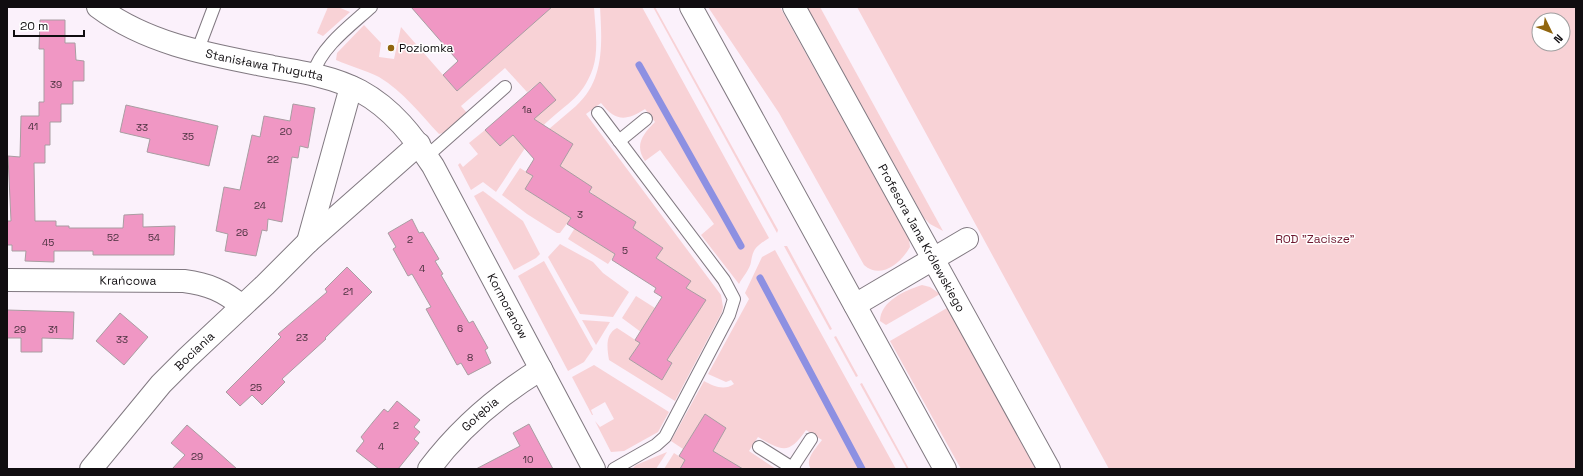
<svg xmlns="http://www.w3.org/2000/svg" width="1583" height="476" viewBox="0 0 1583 476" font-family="'Space Grotesk',sans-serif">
<rect width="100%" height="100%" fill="#fbf1fb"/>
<g fill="#f8d2d6" fill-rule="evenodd">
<path d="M 328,7 L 338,7 L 350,12 L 323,36 L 317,33 Z"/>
<path d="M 552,7 L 594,7 C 595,26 599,49 593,68 C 582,100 563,105 542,127 C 524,147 511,170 496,192 L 483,182 L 471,190 L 458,165 L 460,163 L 463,167 L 478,154 L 469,143 L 485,130 L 500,146 L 555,100 L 540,82 L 527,92 L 505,68 L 461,106 L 467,113 L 446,132 L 439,134 C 421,115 403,91 379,77 C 365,70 350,66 336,60 L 337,53 L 364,25 L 381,43 L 379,57 L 394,59 L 401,27 L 457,91 Z"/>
<path d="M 600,7 L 642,7 L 769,238 C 757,246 753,248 751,262 C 750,269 742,278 739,284 L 701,235 L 714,224 L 660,150 L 645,161 C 634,145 643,134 655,122 L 645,109 C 626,121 616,122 601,103 L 586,114 L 721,295 L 723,307 L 722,312 L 675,401 L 609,360 C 607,348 605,334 617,328 L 640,343 L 629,359 L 662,380 L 672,364 L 667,360 L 705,300 L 686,288 L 690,281 L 656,258 L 662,247 L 633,228 L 560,166 L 573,144 L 549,129 C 558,121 567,114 576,106 C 605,80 602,42 600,7 Z"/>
<path d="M 653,7 L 655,7 L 778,230 L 777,233 Z"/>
<path d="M 708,7 L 780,7 L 909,239 L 910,247 C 901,263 881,280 864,265 L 779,113 Z"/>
<path d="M 807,7 L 820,7 L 943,231 L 930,224 L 924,218 Z"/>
<path d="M 857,7 L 1576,7 L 1576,469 L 1109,469 ZM 1539,20 L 1563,20 L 1563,44 L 1539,44 Z"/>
<path d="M 520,168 L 533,176 L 525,189 L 571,218 L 560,233 L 557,233 L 527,214 L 502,195 Z"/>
<path d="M 483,191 L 523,221 L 540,254 L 536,258 L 514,270 L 474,196 Z"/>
<path d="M 578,223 L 581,233 L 615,254 L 608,264 L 568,239 Z"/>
<path d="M 560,244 L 593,262 L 603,273 L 629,292 L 613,317 L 580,314 L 548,257 Z"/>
<path d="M 784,246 L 787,246 L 832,329 L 830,330 Z"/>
<path d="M 775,250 L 896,469 L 811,469 C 804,460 816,448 822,440 L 806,430 C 789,455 782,451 758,437 L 749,451 L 776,469 L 743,469 L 713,451 L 726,428 L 705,415 L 683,449 L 671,441 L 704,381 C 713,386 724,391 734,384 L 731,380 L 726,382 L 708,374 L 749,299 L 745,293 L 762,257 Z"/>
<path d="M 544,261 L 593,349 L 584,362 L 568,371 L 518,276 Z"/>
<path d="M 922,285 L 930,287 L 940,294 L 886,325 L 880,321 C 880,301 906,290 922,285 Z"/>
<path d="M 636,296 L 655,308 L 644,326 L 645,335 L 622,318 Z"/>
<path d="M 947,308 L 1036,469 L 961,469 L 890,341 Z"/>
<path d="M 582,320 L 610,322 L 596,345 Z"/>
<path d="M 836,336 L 858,376 L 856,377 L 834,337 Z"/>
<path d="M 594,365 L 669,412 L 658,432 L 624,451 L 611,452 L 595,421 L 600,427 L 614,419 L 605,402 L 591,410 L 593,415 L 592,415 L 572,377 Z"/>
<path d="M 862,383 L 909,469 L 907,469 L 860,384 Z"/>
<path d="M 667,452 L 656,469 L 632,469 L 636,465 Z"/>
<path d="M 674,453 L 685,460 L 680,469 L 664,469 Z"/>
</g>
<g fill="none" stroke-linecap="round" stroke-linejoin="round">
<g stroke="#8d90e2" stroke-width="7">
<path d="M 639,65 L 741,246"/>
<path d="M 760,278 L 862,469"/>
</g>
</g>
<g fill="#f097c4" stroke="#a99da2">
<path d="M 411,7 L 552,7 L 457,91 L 443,75 L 458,61 Z"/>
<path d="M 40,20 L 65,20 L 65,43 L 75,43 L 76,60 L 84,61 L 84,81 L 73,81 L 73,104 L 61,104 L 61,122 L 50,122 L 50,145 L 45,145 L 45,163 L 34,163 L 35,221 L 56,221 L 56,226 L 69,226 L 69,228 L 123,228 L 124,215 L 143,214 L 143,227 L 175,226 L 174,255 L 93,255 L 93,251 L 54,251 L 54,262 L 25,261 L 26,251 L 12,251 L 12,245 L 7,245 L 7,221 L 11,221 L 8,156 L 20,157 L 21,116 L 39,116 L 39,102 L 44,102 L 44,49 L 39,49 Z"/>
<path d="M 540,82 L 556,100 L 534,119 L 573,144 L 560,166 L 592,187 L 589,192 L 636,222 L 633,228 L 663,248 L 656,258 L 691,281 L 686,288 L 706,300 L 667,360 L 672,363 L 662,380 L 629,359 L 640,343 L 635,340 L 662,297 L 654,292 L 656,288 L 612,260 L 615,254 L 567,224 L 571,218 L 525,189 L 533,176 L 526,172 L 534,159 L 513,135 L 500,146 L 485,130 Z"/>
<path d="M 293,104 L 315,108 L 308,148 L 300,146 L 298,158 L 292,157 L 282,222 L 268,219 L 267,231 L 262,230 L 256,256 L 225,251 L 228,234 L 216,231 L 224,187 L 240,190 L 252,135 L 260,137 L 264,116 L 290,121 Z"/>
<path d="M 126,105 L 218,126 L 209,166 L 147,152 L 150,139 L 120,132 Z"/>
<path d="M 412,219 L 419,233 L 423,232 L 439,259 L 435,261 L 443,274 L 441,275 L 469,323 L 473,321 L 488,348 L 485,350 L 491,363 L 468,375 L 461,363 L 457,365 L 426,309 L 431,307 L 412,274 L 408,276 L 393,249 L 396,247 L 388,233 Z"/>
<path d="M 347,267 L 372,292 L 325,338 L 326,339 L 282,379 L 285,382 L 262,405 L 252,395 L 240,406 L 226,392 L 281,337 L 278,334 L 327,292 L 325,289 Z"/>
<path d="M 7,310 L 74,312 L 73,339 L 42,338 L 42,352 L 21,352 L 21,338 L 7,338 Z"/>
<path d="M 120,313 L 148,337 L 124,365 L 96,341 Z"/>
<path d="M 397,401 L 420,420 L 414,427 L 420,432 L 414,439 L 419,443 L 398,469 L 379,469 L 356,451 L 364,441 L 361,437 L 373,422 L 384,409 L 388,412 Z"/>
<path d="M 705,414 L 726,428 L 713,451 L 743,469 L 680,469 L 685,460 L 679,456 Z"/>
<path d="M 529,424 L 553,469 L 476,469 L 520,446 L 513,433 Z"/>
<path d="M 187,425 L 218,452 L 237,469 L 172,469 L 185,455 L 171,443 Z"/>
</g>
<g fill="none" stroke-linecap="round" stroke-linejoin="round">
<defs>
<g id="lane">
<path d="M 197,52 L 214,7"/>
<path d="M 313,74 C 321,47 350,26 371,7"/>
<path d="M 598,113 L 724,280 L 734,299 L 729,315 L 665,437 L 656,445 L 614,469"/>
<path d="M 619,141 L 646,119"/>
<path d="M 426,157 L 505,87"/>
<path d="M 759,447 L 794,469"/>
<path d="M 792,468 L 811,439"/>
</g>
<g id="street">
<path id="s1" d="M 98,7 C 149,45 212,55 273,67 C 303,72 334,77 360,91 C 393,109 413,136 433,166 L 594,469"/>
<path d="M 308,242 L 351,87"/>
<path id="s2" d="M 7,280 L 184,281 C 208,284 224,291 242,306"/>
<path d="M 855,305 L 967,239"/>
<path id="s3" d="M 91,469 L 161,384 L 187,358 L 265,285 L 308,242 L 419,144"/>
<path id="s4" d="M 429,469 C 460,428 497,396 541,369"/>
</g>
<g id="secondary">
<path d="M 691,7 L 945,469"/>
<path id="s5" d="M 794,7 L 1049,469"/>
</g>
</defs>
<use href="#lane" stroke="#817981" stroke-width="14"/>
<use href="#street" stroke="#817981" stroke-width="24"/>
<use href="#secondary" stroke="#817981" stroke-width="24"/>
<use href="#lane" stroke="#fff" stroke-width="12"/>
<use href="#street" stroke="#fff" stroke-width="22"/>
<use href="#secondary" stroke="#fff" stroke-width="22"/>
</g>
<circle fill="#91660f" stroke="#fff" stroke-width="1.5" cx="391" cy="48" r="4"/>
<g text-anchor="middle" stroke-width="3" stroke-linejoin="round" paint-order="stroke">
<g font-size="10" fill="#48303d">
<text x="56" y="88">39</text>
<text x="527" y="113">1a</text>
<text x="33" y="130">41</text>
<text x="142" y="131">33</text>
<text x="286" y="135">20</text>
<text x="188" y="140">35</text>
<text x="273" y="163">22</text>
<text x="260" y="209">24</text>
<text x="580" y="218">3</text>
<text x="242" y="236">26</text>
<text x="113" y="241">52</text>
<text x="154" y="241">54</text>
<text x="410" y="243">2</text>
<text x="48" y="246">45</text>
<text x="625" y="254">5</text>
<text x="422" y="272">4</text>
<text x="348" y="295">21</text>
<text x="460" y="332">6</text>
<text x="20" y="333">29</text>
<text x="53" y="333">31</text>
<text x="302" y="341">23</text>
<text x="122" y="343">33</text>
<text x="470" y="361">8</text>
<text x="256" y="391">25</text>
<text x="396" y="429">2</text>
<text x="381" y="450">4</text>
<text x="197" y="460">29</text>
<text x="528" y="463">10</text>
</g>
<g font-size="12" fill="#100d10" stroke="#fff" text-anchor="start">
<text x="399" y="52">Poziomka</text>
</g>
<g font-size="12" fill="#100d10" stroke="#fff">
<text dy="4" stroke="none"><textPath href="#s1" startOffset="178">Stanisława Thugutta</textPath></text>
<text dy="4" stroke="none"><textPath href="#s5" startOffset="264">Profesora Jana Królewskiego</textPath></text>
<text dy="4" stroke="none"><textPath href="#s2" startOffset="121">Krańcowa</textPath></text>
<text dy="4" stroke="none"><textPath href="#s1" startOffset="542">Kormoranów</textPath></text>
<text dy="4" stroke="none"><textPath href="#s3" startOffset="157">Bociania</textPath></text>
<text dy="4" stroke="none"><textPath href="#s4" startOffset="75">Gołębia</textPath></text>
</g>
<g font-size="12" fill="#6e172e" stroke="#fff">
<text x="1315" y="243">ROD "Zacisze"</text>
</g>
</g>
<rect width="1583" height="476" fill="none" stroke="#100d10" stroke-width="16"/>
<g transform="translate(1551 32) rotate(133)"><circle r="19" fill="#ffffff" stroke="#9f9e9f"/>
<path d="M0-3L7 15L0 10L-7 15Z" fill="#91660f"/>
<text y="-6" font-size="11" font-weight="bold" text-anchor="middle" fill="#100d10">N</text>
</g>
<path d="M14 30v6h70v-6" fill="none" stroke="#100d10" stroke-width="2"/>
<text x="20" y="30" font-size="12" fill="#100d10" stroke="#ffffff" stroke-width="3" paint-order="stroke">20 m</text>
</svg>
